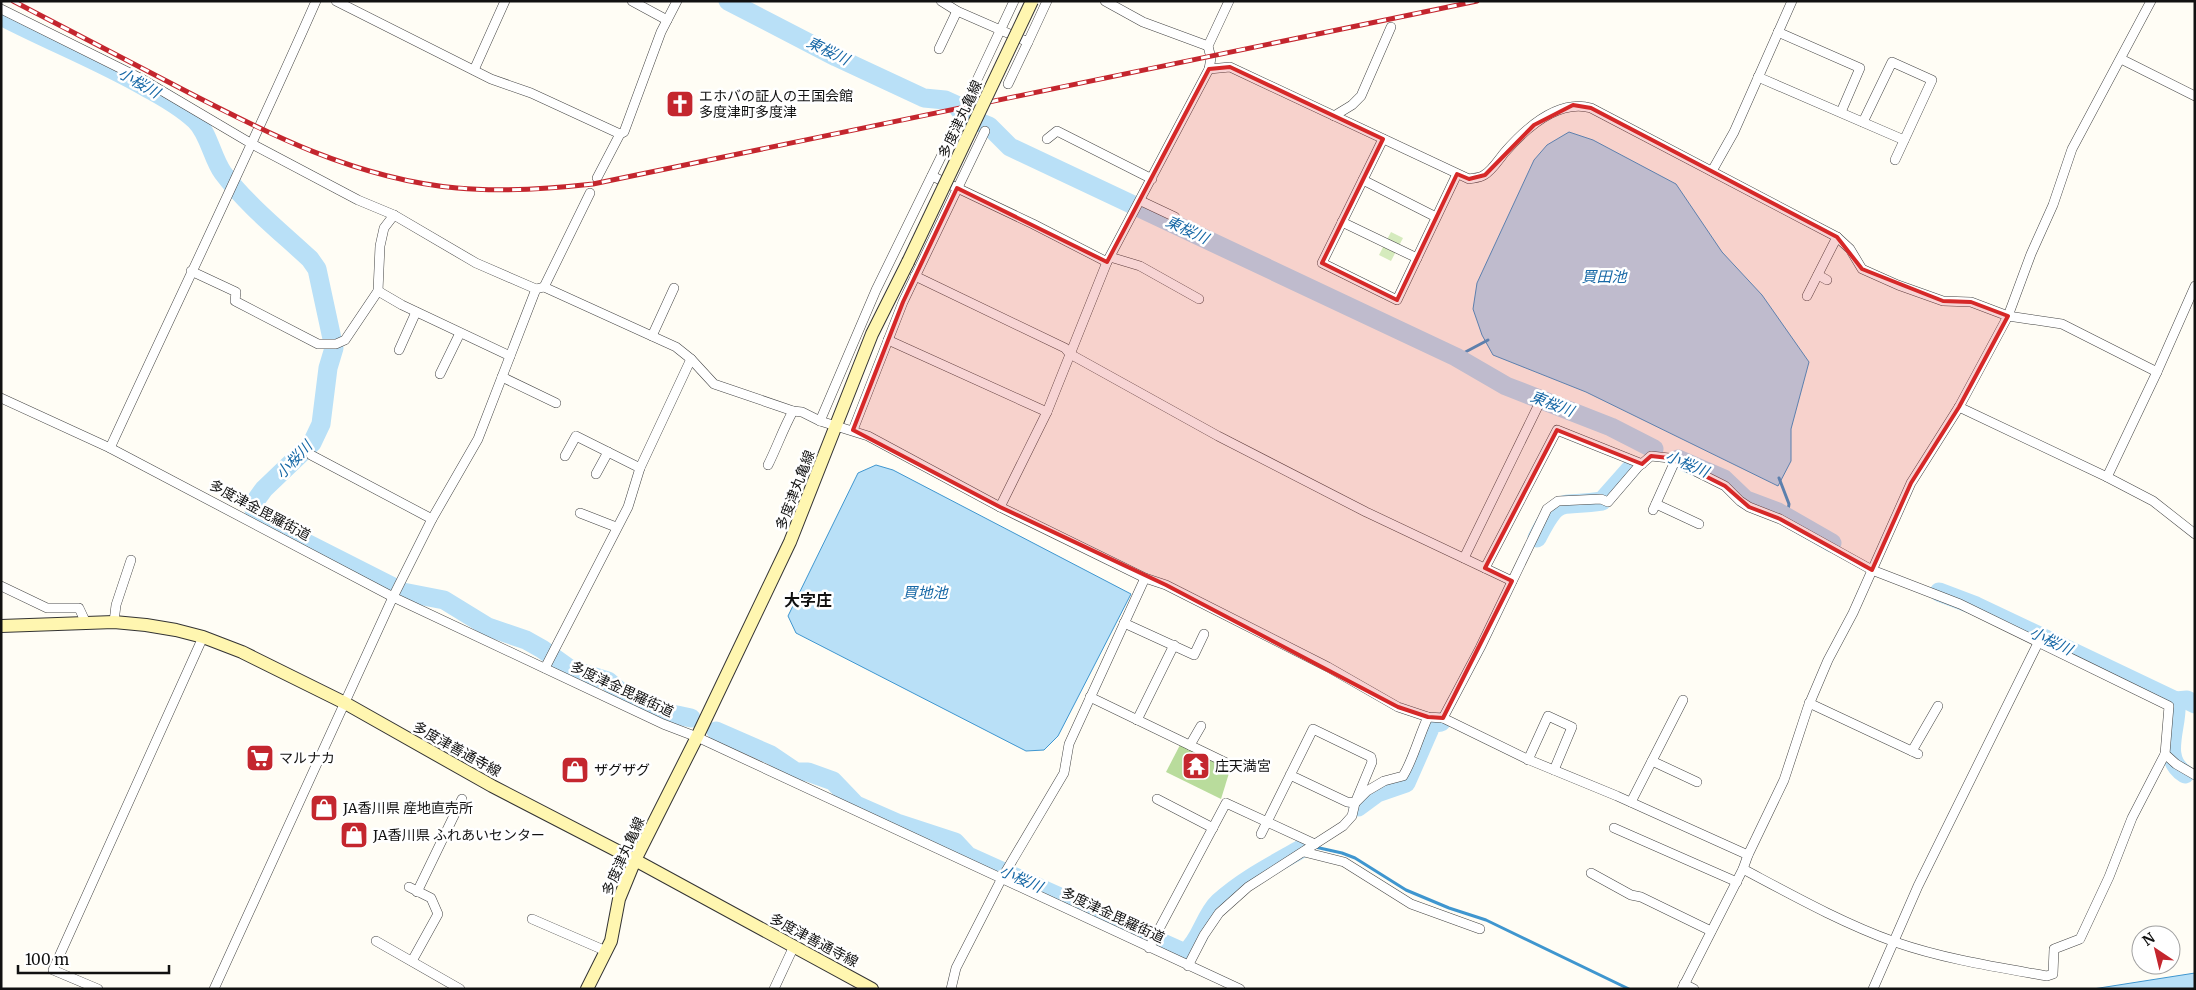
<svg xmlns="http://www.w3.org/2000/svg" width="2196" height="990" viewBox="0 0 2196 990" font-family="Merriweather,'Noto Sans JP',serif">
<rect width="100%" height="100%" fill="#fffdf5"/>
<path fill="#d5ebbd" d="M 1391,232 L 1403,238 L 1391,261 L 1379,255 Z"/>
<path fill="#b9dc9c" d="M 1180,745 L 1230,770 L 1221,799 L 1166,772 Z"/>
<g fill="#b9e0f7" stroke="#3f96cf">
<path d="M 1569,132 L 1593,140 L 1676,184 L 1722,252 L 1762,295 L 1809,362 L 1791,429 L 1791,461 L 1778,486 L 1586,392 L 1493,355 L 1482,335 L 1473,309 L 1477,283 L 1534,160 L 1547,145 Z"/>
<path d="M 876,465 L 893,470 L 1131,594 L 1058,736 L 1044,750 L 1026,751 L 796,633 L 788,616 L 858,473 Z"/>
<path d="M 2195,973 L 2195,989 L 2093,989 Z"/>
</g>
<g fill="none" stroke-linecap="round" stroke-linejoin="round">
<g stroke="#3f96cf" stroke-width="3">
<path d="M 1456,357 L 1488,340"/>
<path d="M 1779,478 L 1789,504 L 1787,517"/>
<path d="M 1315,847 L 1342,853 L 1355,858 L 1406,890 L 1449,908 L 1486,920 L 1629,989"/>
</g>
<g stroke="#b9e0f7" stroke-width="19">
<path d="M 728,1 L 836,57 L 924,98 L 945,100 L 956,105 L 964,116 L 989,126 L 1010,147 L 1456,357 L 1506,386 L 1611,427 L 1654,449"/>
<path d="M 1,16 C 49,41 98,60 145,87 C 162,96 181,107 195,120 C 209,133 212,158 223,173 C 247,205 281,232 310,259 L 317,269 L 334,348 L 328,368 L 321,424 L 312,443 L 264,489 L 256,500 L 254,510 L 259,519 L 403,592 L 444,600 L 488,627 L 526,640 L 542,649 L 570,669 L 608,681 L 630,700 L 663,716 L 677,715 L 691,718"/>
<path d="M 1678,459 L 1724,479 L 1746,500 L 1778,512 L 1832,543"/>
<path d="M 1537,538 C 1560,493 1559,508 1602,501 L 1633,466"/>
<path d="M 1939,592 L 1976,606 L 2176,701 L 2187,700 L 2195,704"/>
<path d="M 2176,701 C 2179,725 2159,758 2185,774"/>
<path d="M 716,731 L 771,755 L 796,772 L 808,772 L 833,781 L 856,805 L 897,823 L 955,842 L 968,856 L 1185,953 C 1201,941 1204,916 1219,902 C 1243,880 1273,865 1301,849"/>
<path d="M 1358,807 L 1377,793 L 1406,783 L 1431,726 L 1434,723 L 1441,722"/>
</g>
<defs>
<g id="minor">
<path d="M 336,1 L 491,79 L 531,93 L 620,134 L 624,132 L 661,32 L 677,1"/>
<path d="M 632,1 L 667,20"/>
<path d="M 941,1 L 957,11 L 1028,42 L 1047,1"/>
<path d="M 1105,1 L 1143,22 L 1208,46"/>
<path d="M 1,9 L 142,79 L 252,144 L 358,200 L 394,215 L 476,263 L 536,289"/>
<path d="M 1778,32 L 1860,68 L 1841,112"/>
<path d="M 939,49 L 957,11"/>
<path d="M 2121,59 L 2195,96"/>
<path d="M 1209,69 L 1230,67 L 1469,179 C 1473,178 1480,178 1484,175 C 1492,171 1499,159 1505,152 C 1526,128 1558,99 1591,108 L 1837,237 L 1850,249 L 1862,269 L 1898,285 L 1943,301 L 1971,302 L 2008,316 L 2062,324 L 2157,372"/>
<path d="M 474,70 L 505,1"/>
<path d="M 1758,77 L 1904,140"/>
<path d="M 1008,84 L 1028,42"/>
<path d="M 969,97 L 1014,1"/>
<path d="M 1334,116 L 1352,105 L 1361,96 L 1391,27"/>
<path d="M 1863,122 L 1892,62 L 1932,80 L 1895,160"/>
<path d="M 1047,139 L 1057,131 L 1152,179"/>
<path d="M 1383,139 L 1322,263 L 1397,300 L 1457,174"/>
<path d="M 1712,171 L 1734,132 L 1792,1"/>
<path d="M 932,176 L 1033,224 L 1107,262"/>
<path d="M 597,178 L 620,134"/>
<path d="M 1363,180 L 1436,217"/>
<path d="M 1141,201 L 1175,217"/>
<path d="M 1342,222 L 1417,258"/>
<path d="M 1110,257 L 1140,266 L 1199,299"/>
<path d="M 191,271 L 236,292 L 235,301 L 318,344 L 336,344 L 345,340 L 378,291 L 380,246 L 384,228 L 394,215"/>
<path d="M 1818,275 L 1827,280"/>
<path d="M 915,276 L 1065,348 L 1070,354 L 1218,436 L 1366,512 L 1512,581"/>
<path d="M 544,287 L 590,193"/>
<path d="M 378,291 L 402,305 L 510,356"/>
<path d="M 1807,296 L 1837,237"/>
<path d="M 652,336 L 674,288"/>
<path d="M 888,340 L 1047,412"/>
<path d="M 399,350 L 416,312"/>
<path d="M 440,374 L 460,333"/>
<path d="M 502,377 L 556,403"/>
<path d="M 1,398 L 110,448 L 393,597 L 663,724 L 697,737 L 1240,989"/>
<path d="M 1959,407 L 2107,477 L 2153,501 L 2195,534"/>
<path d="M 820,421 L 876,290 L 959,120"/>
<path d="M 853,430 L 903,302 L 985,131"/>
<path d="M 110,448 C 179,298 250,151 316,1"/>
<path d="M 311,455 L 432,519"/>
<path d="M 565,456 L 576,436 L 640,468"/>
<path d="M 768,465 C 777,447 783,429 793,411"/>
<path d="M 596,474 L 608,452"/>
<path d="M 2107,477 L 2157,372 L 2195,286"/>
<path d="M 1656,504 L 1699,524"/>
<path d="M 1000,507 L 1145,578 L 1166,585 L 1328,667 L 1398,707 L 1428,717 L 1443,718 L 1527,759 L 1617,796 L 1748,855"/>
<path d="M 1653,510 L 1675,461"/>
<path d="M 580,513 L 616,527"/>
<path d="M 1464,558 L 1539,404"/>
<path d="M 1485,568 L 1557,430 L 1642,464"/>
<path d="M 1,586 L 47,608 L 79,608 L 86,623"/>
<path d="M 114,622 L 116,605 L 131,560"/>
<path d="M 1124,623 L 1194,655 L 1204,634"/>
<path d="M 545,668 L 628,507 L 640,468 L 691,359"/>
<path d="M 1090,697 L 1235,767"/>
<path d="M 1809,703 L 1918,754"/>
<path d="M 1443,718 L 1480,648 L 1547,509 L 1558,501 L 1601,499 L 1608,502 L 1638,467 L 1651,456 L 1669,458 L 1725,486 L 1740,501 L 1749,507 L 1780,519 L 1872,570 L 1960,604 L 2169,706 L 2165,754 L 2176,764 L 2195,775"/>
<path d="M 1137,720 L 1174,645"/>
<path d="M 1190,745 L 1201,726"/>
<path d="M 1912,751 L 1938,706"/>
<path d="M 1528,760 L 1548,716 L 1572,727 L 1554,770"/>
<path d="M 1652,761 L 1697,782"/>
<path d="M 1157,799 L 1213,828"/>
<path d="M 1631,802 L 1683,700"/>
<path d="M 1614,828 L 1737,882"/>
<path d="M 1261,834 L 1313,729 L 1371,757 L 1372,762 L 1355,803 L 1347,802 L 1290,775"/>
<path d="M 1304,852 L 1344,862 L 1411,904 L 1480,929"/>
<path d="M 1743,869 C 1792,895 1842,923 1895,942 C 1944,959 1996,967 2047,976 L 2053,974 L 2054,949 L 2080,939 L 2109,877 L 2132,818 L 2165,754"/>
<path d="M 1591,873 L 1631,895 L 1641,897 L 1711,931"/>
<path d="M 409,887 L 431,898 L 438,914 L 412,961"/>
<path d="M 417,892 L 462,799"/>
<path d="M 532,919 L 606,951"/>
<path d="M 376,941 L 460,989"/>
<path d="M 1149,948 L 1226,803 L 1315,844"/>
<path d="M 1188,966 L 1204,935 L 1219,913 L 1248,887 L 1343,826 L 1352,816 L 1355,803 L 1367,791 L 1384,781 L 1403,776 C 1413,760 1419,736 1428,717"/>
<path d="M 1684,984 L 1694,989"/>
<path d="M 98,989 L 53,970 L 203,637"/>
<path d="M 214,989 L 393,597 L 432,519 L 478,439 L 536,289 L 544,287 L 676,347 L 691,359 L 714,384 L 793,411 L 802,412 L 820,421 L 868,436 L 1000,507 L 1047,412 L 1107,262 L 1209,69 L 1211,58 L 1208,46 L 1229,1"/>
<path d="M 774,989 L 794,946"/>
<path d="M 951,989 L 956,968 L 1002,878 L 1064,773 L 1069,744 L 1145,578"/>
<path d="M 1682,989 L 1743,869 L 1748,855 L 1784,780 L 1808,707 L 1828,660 L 1853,613 L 1911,483 L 1959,407 L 2008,316 L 2031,254 L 2053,205 L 2072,149 L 2151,1"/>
<path d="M 1873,989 L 1918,886 L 2038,643"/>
</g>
<g id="secondary">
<path d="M 1,626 L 114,622 L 146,625 L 176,630 L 203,637 L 242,652 L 345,703 L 492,786 L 635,860 L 872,989"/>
<path d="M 587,989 L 611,941 L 619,899 L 635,860 L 697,737 L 790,542 L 872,334 L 908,262"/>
</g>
</defs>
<use href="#minor" stroke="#444" stroke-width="10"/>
<use href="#secondary" stroke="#333" stroke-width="14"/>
<use href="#minor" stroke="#fff" stroke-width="9"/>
<use href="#secondary" stroke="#fff6b0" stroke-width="12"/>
<defs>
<path id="rail" d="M 13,1 C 68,30 123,58 178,87 C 266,133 356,179 457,188 C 502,192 548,189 593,184 L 1477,1"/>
</defs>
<use href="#rail" stroke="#c4262e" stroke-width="5"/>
<use href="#rail" stroke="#fff" stroke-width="3" stroke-dasharray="9" stroke-linecap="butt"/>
<defs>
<path id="secondary-bridge" d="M 908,262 L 1032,1"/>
</defs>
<use href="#secondary-bridge" stroke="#333" stroke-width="14" stroke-linecap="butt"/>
<use href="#secondary-bridge" stroke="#fff6b0" stroke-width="12"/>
</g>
<path fill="#d62828" fill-opacity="0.2" stroke="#d62828" stroke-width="4" stroke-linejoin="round" d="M 1230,67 L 1383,139 L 1322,263 L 1397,300 L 1457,174 L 1469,179 L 1485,175 L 1534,125 L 1573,105 L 1591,108 L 1837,237 L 1862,269 L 1943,301 L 1971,302 L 2008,316 L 1959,407 L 1911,483 L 1872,570 L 1780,519 L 1749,507 L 1725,486 L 1669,458 L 1651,456 L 1642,464 L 1557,430 L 1485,568 L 1512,581 L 1443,718 L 1428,717 L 1398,707 L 1166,585 L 1000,507 L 853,430 L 903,302 L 957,188 L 1107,262 L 1209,69 Z"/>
<defs>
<symbol id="church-square" viewBox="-11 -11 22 22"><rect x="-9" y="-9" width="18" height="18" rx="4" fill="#c4262e" stroke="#fff"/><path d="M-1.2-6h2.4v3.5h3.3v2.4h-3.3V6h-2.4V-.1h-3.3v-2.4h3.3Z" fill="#fff"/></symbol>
<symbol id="supermarket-square" viewBox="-11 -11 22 22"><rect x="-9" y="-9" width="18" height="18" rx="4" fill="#c4262e" stroke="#fff"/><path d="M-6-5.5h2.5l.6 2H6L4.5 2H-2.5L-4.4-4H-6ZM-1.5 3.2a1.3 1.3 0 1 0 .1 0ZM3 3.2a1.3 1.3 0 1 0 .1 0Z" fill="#fff"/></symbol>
<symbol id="temple-square" viewBox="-11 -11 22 22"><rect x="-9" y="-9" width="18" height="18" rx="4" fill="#c4262e" stroke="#fff"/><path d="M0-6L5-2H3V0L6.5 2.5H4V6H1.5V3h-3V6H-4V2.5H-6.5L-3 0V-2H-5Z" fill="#fff"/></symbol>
<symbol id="shop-square" viewBox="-11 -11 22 22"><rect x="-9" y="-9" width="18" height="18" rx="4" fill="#c4262e" stroke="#fff"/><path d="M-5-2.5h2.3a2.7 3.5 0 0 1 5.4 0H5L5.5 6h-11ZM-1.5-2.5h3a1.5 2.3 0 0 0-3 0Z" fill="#fff"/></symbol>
</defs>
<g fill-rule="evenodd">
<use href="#church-square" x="664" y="88" width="32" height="32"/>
<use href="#supermarket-square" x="244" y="742" width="32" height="32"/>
<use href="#temple-square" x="1180" y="750" width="32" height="32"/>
<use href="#shop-square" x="559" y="754" width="32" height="32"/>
<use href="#shop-square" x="308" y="792" width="32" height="32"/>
<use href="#shop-square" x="338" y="819" width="32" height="32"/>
</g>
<g text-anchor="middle" stroke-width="5" stroke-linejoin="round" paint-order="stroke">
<g font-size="14" fill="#111" stroke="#fff" text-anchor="start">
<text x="699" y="101">エホバの証人の王国会館<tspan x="699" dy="16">多度津町多度津</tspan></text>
<text x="279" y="763">マルナカ</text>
<text x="1215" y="771">庄天満宮</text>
<text x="594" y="775">ザグザグ</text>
<text x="343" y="813">JA香川県 産地直売所</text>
<text x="373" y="840">JA香川県 ふれあいセンター</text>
</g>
<g font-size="14" fill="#111" stroke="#fff">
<text transform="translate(960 119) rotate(-65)" y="5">多度津丸亀線</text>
<text transform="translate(795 490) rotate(-69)" y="5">多度津丸亀線</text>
<text transform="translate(260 510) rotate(28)" y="5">多度津金毘羅街道</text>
<text transform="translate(622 689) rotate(25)" y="5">多度津金毘羅街道</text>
<text transform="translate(457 749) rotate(29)" y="5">多度津善通寺線</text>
<text transform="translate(623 856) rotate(-66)" y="5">多度津丸亀線</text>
<text transform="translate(1113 915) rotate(25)" y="5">多度津金毘羅街道</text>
<text transform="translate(814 940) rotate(28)" y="5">多度津善通寺線</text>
</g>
<g font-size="15" font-style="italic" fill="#1768a6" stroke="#fff">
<text transform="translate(828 51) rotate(26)" y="5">東桜川</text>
<text transform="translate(139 83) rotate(30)" y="5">小桜川</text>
<text transform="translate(1187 230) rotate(25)" y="5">東桜川</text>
<text x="1604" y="282">買田池</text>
<text transform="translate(1552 404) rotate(21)" y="5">東桜川</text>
<text transform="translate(294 460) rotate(-47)" y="5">小桜川</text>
<text transform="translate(1687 464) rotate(23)" y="5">小桜川</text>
<text x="925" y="598">買地池</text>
<text transform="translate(2051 641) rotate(26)" y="5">小桜川</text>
<text transform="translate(1021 879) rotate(24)" y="5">小桜川</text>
</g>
<g font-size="16" font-weight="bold" fill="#111" stroke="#fff">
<text x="808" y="606">大字庄</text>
</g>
</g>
<rect width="2196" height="990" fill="none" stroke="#111111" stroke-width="5"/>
<g transform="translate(2156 950) rotate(325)"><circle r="24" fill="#ffffff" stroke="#a0a0a0"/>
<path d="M0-4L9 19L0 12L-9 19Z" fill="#c4262e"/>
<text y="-8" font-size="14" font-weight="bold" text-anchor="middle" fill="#111111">N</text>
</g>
<path d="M18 965v8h151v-8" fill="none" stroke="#111111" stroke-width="2.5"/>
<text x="25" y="965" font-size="15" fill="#111111" stroke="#ffffff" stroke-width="4" paint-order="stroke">100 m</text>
</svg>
